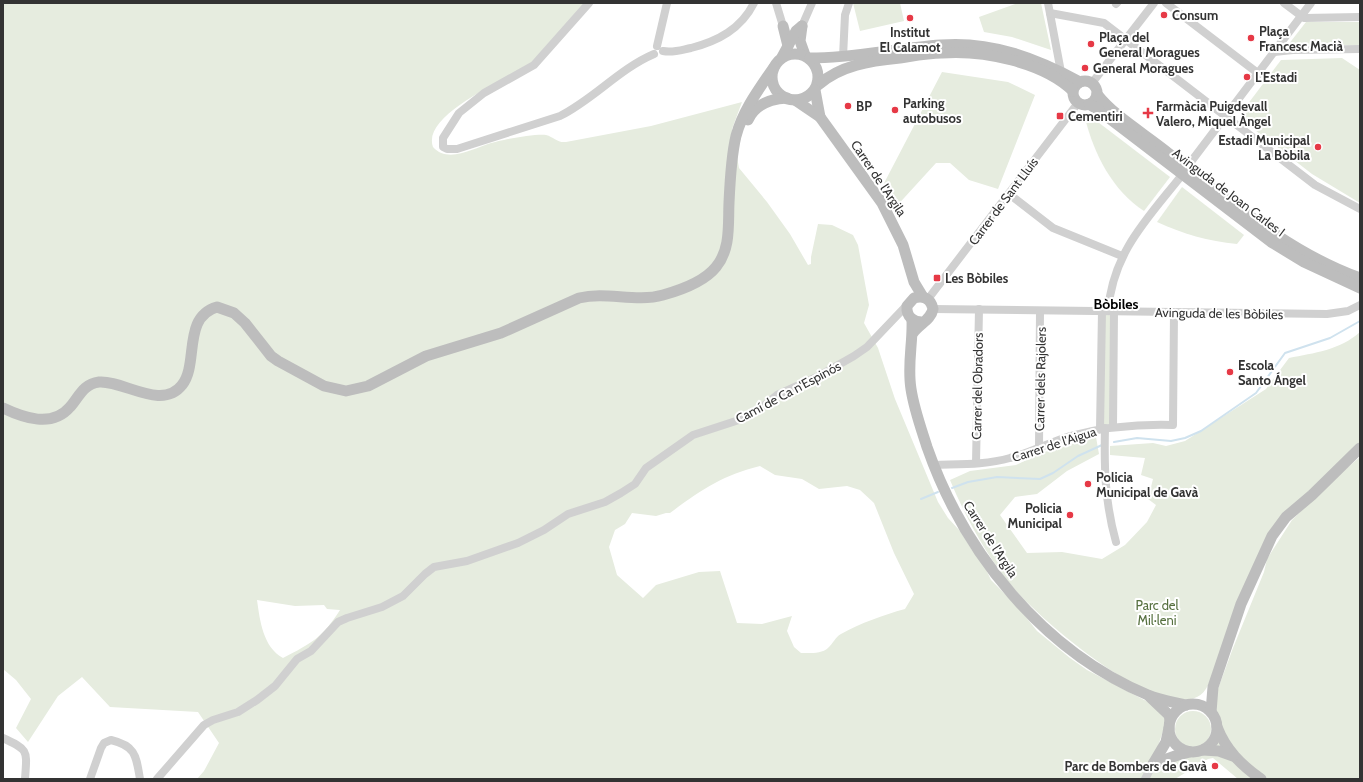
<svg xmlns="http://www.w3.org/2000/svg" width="1363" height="782" viewBox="0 0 1363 782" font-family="Cabin,sans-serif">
<rect width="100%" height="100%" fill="#fff"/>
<g fill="#e6ecdf" fill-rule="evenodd">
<path d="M 3,3 L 585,3 C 572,17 559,32 546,46 C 541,52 536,60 529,64 C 509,79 421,114 433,147 C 448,164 474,148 491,143 C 500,140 538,133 546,135 C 554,137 557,143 566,142 L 651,126 L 742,102 L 732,129 L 739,168 L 767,202 L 790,234 L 808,265 L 811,264 L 811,257 L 818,224 L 832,225 L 853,235 L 858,245 L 869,305 L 864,323 L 878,348 L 895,399 L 938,502 L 948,518 L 960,531 L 972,550 L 980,557 L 991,580 L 1017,606 L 1037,631 L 1070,658 L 1087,670 L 1150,703 L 1167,719 L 1158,746 L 1149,766 L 1181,759 L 1223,737 L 1215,713 L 1215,697 L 1233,648 L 1264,572 L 1267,559 L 1292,520 L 1328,484 L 1360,457 L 1360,779 L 1238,779 L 1213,758 L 1208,759 L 1175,779 L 197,779 L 204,771 L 219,743 L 198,712 L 110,707 L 82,677 L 58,696 L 28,742 L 16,728 L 31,699 L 16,680 L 3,669 ZM 760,466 L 775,475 L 802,479 L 819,489 L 847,486 L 860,490 L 874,503 L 894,553 L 914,594 L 905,609 C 883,615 861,623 841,634 C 835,637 833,644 828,648 C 822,654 809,653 801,653 L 794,647 L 787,631 L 792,616 L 762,624 L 737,623 L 720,571 L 699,572 L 656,585 L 643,598 L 617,575 L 609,547 L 615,530 L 625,524 L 632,513 L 656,516 L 666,513 L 670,513 C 701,490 723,475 760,466 ZM 257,600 L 295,606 L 324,605 L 327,609 L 340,610 C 322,638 312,643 283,658 C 263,647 260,621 257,600 Z"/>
<path d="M 853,3 L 900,3 L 904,21 L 860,31 Z"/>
<path d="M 1018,3 L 1041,3 L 1051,50 L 1012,37 L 984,32 L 979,17 Z"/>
<path d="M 1306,22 L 1360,22 L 1360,45 L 1288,45 Z"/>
<path d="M 1342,58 L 1360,70 L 1360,203 L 1312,174 L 1242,120 L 1244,109 L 1281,60 Z"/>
<path d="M 942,72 L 1008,82 L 1035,95 L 998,189 L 969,180 L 950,163 L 936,163 L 894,209 L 881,189 Z"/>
<path d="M 1086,115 L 1090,116 L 1170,177 L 1144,211 C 1112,190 1094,154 1085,118 Z"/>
<path d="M 1182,187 L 1244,235 L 1237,244 C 1208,241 1183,234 1157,222 Z"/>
<path d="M 1104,313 L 1112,314 L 1111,424 L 1102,426 Z"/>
<path d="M 1360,332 L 1360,442 L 1279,520 L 1215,669 C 1211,678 1207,693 1197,697 C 1152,717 1039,619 1011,585 C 986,555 965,516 950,480 L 970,471 L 1016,465 L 1041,453 L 1096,437 L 1099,454 L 1067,471 L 1037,494 L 1015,497 L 1000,515 L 1027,553 L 1062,552 L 1102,559 L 1125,545 L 1147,522 L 1156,505 L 1148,499 L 1153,479 L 1141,475 L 1145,458 L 1110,455 L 1110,446 L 1153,443 L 1166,446 L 1185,441 L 1266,389 L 1289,358 C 1314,353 1340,350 1360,332 Z"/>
<circle cx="1193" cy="729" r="18"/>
</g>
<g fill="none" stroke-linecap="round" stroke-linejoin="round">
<g stroke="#cfe2ee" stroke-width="2">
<path d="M 1114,442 L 1137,438 L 1171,441 L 1185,438 L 1201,431 L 1256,393 L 1285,353 L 1330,338 L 1360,321"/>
<path d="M 952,488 L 968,482 L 997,477 L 1040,479 L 1053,473 L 1078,456 L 1102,445"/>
<path d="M 921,499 L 938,492"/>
</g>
<g stroke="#d0d0d0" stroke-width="8">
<path d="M 589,3 L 534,65 L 484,93 L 459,113 L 443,138 L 443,147 L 447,149 L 457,149 L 560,116 C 594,99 619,69 654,54"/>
<path d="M 776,3 L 783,26"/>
<path d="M 1048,3 L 1061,72"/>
<path d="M 1166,3 L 1259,74"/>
<path d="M 1284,3 L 1304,18 L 1360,17"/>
<path d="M 1116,4 L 1117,3"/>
<path d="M 1050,13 L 1104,23 L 1315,185 L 1360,209"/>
<path d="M 802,26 L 812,3"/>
<path d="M 657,46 L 667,3"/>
<path d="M 663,51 C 673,53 681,50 691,48 C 718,41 741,29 754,3"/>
<path d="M 1274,52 L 1293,50 L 1360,49"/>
<path d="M 843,57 L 845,15 L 849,3"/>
<path d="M 1092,83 L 1154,3"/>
<path d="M 1187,167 L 1311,3"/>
<path d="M 1009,194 L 1053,228 L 1122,256"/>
<path d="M 928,299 L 1078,103"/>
<path d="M 933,309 L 1327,314 L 1348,311 L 1360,305"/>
<path d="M 1108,311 C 1113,252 1147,219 1182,175"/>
<path d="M 1113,427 L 1114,311"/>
<path d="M 1105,428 C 1104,468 1105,503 1116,542"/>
<path d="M 1100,429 L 1102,311"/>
<path d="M 1039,447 L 1040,311"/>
<path d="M 976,463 L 979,309"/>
<path d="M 934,465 C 959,464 985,465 1010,458 C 1030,453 1050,442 1070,436 C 1105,427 1138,424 1173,425 L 1174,312"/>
<path d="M 3,738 C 29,750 27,750 25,779"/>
<path d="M 90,779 L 101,748 L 104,743 L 111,740 C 136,746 136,756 140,779"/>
<path d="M 157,779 L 204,725 L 213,720 L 238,712 L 257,700 L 275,686 L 297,659 L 311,651 L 338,622 L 347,618 L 382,607 L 403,596 L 425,574 L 434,567 L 467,561 L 518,543 L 544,530 L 568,514 L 605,502 L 621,493 L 635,484 L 646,468 L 693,435 L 742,419 L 757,411 L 777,395 L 817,377 L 854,356 L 867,347 L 908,304"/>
<path d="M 1145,779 L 1153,764"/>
</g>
<g stroke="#bdbdbd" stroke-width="11">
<path d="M 783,26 L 788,46"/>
<path d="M 802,26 L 800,41 L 805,55"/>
<circle cx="795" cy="77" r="23"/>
<path d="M 782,57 L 796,31 L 802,26"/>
<path d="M 810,58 C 854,58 897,48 941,45 C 991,41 1036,58 1080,82"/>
<circle cx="1085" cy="93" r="12"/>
<path d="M 818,85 C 841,65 870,61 900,58 C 913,56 928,53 942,53 C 983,50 1043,62 1073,91"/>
<path d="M 815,90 L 820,117"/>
<path d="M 1097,94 C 1114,116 1145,134 1167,152 C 1228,199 1287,252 1360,278"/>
<path d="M 795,100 L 820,117 L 882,203 L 903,245 L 914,282 L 923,297"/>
<path d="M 1089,104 L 1097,109 L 1271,242 L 1304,262 L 1360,288"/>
<path d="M 748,120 C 755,104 770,99 787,98"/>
<path d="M 912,320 C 913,343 907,365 911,389 C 914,409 921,428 927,447 C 964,553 1043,651 1148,695 C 1159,700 1173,702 1186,705"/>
<path d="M 913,333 C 919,324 931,320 933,309 C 931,299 924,295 914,298 L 907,306 C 906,317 914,323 924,322"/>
<path d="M 3,408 C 24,418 52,428 70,407 C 79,397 83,384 99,382 C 123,380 162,411 182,385 C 199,364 182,317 217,307 L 234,313 L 245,323 L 271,356 L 278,361 L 324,386 L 346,391 L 368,386 L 426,356 L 501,333 L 579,298 C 607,291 635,303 663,295 C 681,290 704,282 716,267 C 731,249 728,224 729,203 C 730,181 731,157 736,136 C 743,110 759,89 774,67"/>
<path d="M 1149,696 L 1169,715 L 1170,720"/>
<circle cx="1193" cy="728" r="24"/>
<path d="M 1211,712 L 1213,687 L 1241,604 L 1272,536 L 1286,517 L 1312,495 L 1360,448"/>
<path d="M 1217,727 C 1226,750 1241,765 1261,779"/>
<path d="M 1203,750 L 1219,751 L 1233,756"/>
<path d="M 1153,764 L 1178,755 L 1190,752"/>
<path d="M 1153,764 L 1166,742 L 1169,728"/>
</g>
</g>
<g fill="#e63946" stroke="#fff" stroke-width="1.5">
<circle cx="1164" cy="15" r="4"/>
<circle cx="910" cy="18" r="4"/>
<circle cx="1251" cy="38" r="4"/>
<circle cx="1091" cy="44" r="4"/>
<circle cx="1085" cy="68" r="4"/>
<circle cx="1247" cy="77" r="4"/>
<circle cx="848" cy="106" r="4"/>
<circle cx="895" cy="110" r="4"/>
<path d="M1146 107h4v4h4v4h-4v4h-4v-4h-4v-4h4z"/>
<rect x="1056" y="112" width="8" height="8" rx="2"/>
<circle cx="1318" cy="147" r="4"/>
<rect x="933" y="274" width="8" height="8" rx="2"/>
<circle cx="1230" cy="372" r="4"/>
<circle cx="1088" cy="484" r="4"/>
<circle cx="1070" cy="515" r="4"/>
<circle cx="1215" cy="766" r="4"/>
</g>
<g text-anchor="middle" stroke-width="4" stroke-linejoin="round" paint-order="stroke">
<g font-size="13" font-weight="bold" fill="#333" stroke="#fff" text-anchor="start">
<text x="1172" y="20">Consum</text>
<text x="1259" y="36">Plaça<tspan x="1259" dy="15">Francesc Macià</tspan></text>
<text x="910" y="37" text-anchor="middle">Institut<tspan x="910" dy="15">El Calamot</tspan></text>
<text x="1099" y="42">Plaça del<tspan x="1099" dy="15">General Moragues</tspan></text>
<text x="1093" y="73">General Moragues</text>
<text x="1255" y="82">L'Estadi</text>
<text x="903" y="108">Parking<tspan x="903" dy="15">autobusos</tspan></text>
<text x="856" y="111">BP</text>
<text x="1156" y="111">Farmàcia Puigdevall<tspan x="1156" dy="15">Valero, Miquel Àngel</tspan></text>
<text x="1068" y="121">Cementiri</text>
<text x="1310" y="145" text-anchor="end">Estadi Municipal<tspan x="1310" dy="15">La Bòbila</tspan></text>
<text x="945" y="283">Les Bòbiles</text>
<text x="1238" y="370">Escola<tspan x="1238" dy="15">Santo Ángel</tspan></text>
<text x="1096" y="482">Policia<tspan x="1096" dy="15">Municipal de Gavà</tspan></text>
<text x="1062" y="513" text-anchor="end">Policia<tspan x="1062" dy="15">Municipal</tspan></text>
<text x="1207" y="771" text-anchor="end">Parc de Bombers de Gavà</text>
</g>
<g font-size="13" fill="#333" stroke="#fff">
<text transform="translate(879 178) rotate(56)" y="5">Carrer de l'Argila</text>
<text transform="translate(1229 192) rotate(37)" y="5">Avinguda de Joan Carles I</text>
<text transform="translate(1003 201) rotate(-53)" y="5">Carrer de Sant Lluís</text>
<text transform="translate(1219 313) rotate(1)" y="5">Avinguda de les Bòbiles</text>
<text transform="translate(1040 379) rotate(-89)" y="5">Carrer dels Rajolers</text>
<text transform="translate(977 386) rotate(-89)" y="5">Carrer del Obradors</text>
<text transform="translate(788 392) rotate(-28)" y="5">Camí de Ca n'Espinós</text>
<text transform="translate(1054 444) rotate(-18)" y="5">Carrer de l'Aigua</text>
<text transform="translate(991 539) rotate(57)" y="5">Carrer de l'Argila</text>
</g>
<g font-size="13" fill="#56703f" stroke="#fff">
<text x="1157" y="610">Parc del<tspan x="1157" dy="15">Mil·leni</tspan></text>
</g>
<g font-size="14" font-weight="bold" fill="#000" stroke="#fff">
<text x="1116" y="309">Bòbiles</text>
</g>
</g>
<rect width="1363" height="782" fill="none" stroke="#333333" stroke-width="8"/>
</svg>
